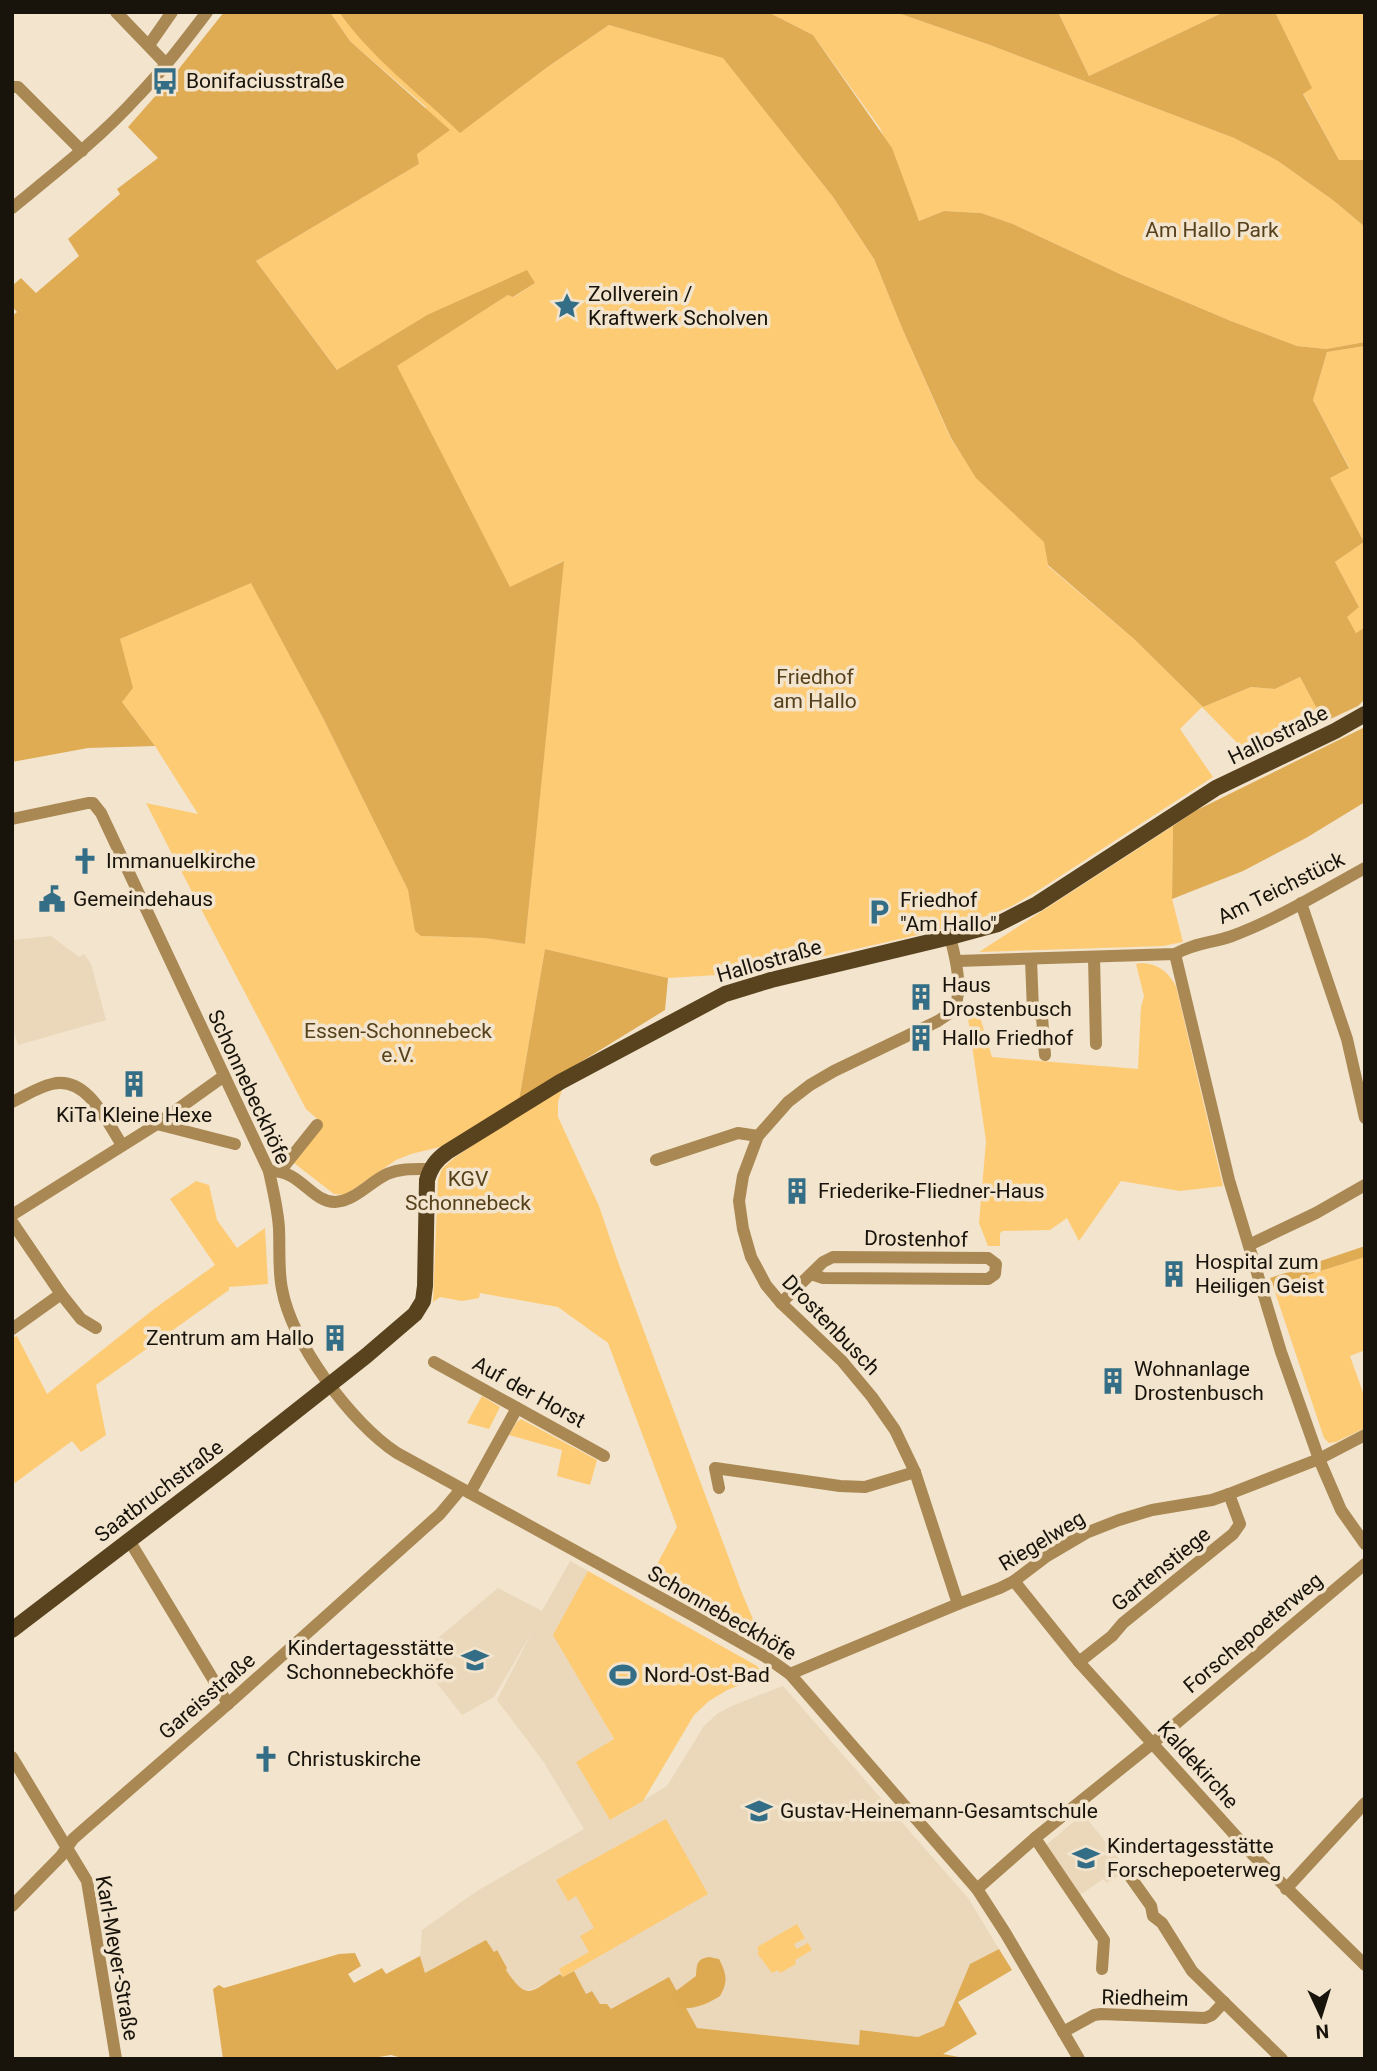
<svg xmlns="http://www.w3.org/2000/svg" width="1377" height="2071" viewBox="0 0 1377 2071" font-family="Roboto,sans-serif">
<rect width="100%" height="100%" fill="#f2e4cd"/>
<g fill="#ebd8bb">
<path d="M 51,936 L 79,957 L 84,954 L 91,964 L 106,1020 L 18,1045 L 12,1025 L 12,940 Z"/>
<path d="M 570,1561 L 588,1571 L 554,1635 L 614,1740 L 611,1820 L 667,1786 L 704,1726 L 718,1713 L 734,1705 L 783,1686 L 968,1898 L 999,1949 L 970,1964 L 944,2026 L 918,2037 L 861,2031 L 859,2045 L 697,2028 L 611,2009 L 600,2004 L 562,1978 L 560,1974 L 534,1989 L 525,1991 L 518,1988 L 506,1970 L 497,1951 L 425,1973 L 420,1956 L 422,1930 L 477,1891 L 584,1829 L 543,1761 L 497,1700 L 532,1632 L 494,1697 L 462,1715 L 435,1681 L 443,1671 L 426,1648 L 498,1588 L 542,1611 Z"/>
<path d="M 1083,1814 L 1128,1870 L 1107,1883 L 1103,1879 L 1080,1895 L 1045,1846 Z"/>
</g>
<g fill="#fecb75">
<path d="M 330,12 L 339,12 C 372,58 419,93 460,132 L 549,66 L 609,25 L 723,57 L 833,197 L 874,259 L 902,328 L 951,439 L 977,478 L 1045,542 L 1048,566 L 1134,639 L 1203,707 L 1251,687 L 1275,689 L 1300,677 L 1324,722 L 1252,758 L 1202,707 L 1180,729 L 1213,777 L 1036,892 L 1010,907 L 981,918 L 926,933 L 751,973 L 668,978 L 545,949 L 519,1100 L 440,1147 L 411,1154 L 396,1160 L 345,1195 L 334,1194 L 294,1163 L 296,1157 L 323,1124 L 306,1109 L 179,867 L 168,857 L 172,854 L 146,803 L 198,814 L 155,746 L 122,702 L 120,639 L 251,582 L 323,718 L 408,890 L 421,936 L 484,938 L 525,944 L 563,561 L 510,588 L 396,366 L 508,295 L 514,297 L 535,283 L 427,315 L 338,371 L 256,261 L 419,164 L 417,154 L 426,107 L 350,41 Z"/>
<path d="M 768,12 L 895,12 L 990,45 L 1234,138 L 1278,161 L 1334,201 L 1365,227 L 1365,342 L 1326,349 L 1297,346 L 1231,321 L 1122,275 L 1013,224 L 981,213 L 944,211 L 919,221 L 880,128 L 813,35 Z"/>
<path d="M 1058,12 L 1224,12 L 1089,76 Z"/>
<path d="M 1275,12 L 1365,12 L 1365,160 L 1339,160 L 1303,93 L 1311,87 Z"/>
<path d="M 1365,346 L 1365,627 L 1356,633 L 1346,617 L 1359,607 L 1335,562 L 1364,542 L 1329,478 L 1349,467 L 1313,400 L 1327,352 Z"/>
<path d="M 1173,826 L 1172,899 L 1183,942 L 1163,946 L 979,952 Z"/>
<path d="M 1142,963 C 1159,964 1168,972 1176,986 L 1223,1186 L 1180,1191 L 1121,1181 L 1079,1241 L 1067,1218 L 1050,1230 L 1003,1231 L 1000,1233 L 1000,1246 L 988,1246 L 979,1223 L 986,1141 L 968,1018 L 980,1017 L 992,1057 L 1138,1069 L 1141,1007 L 1144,996 L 1136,964 Z"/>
<path d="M 562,1090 L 558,1102 L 558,1117 L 599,1206 L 617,1259 L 688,1449 L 742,1593 L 764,1645 L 714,1612 L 715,1608 L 707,1604 L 705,1607 L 648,1581 L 677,1527 L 608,1343 L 558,1307 L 480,1293 L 479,1298 L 462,1301 L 440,1297 L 433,1302 L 438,1180 L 442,1169 L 454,1158 L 504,1124 Z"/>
<path d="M 196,1181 L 209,1185 L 217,1220 L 237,1248 L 265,1228 L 268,1284 L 229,1287 L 229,1290 L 96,1385 L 106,1435 L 81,1452 L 72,1441 L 12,1485 L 12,1338 L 17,1336 L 47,1394 L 154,1309 L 215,1265 L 170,1199 Z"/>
<path d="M 1365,1257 L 1365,1350 L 1350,1356 L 1365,1398 L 1365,1428 L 1336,1442 L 1329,1443 L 1324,1438 L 1273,1286 Z"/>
<path d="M 482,1396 L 500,1407 L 489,1429 L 467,1423 Z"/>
<path d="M 521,1419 L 597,1460 L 590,1485 L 557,1476 L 562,1450 L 509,1435 L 517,1422 Z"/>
<path d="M 588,1571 L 757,1666 L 760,1670 L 756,1679 L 727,1690 L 709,1701 L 694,1715 L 643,1801 L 610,1820 L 576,1762 L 614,1739 L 553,1635 Z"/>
<path d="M 666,1819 L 708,1894 L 563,1977 L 559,1969 L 589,1952 L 580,1936 L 594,1928 L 576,1896 L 568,1901 L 556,1880 Z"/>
<path d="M 797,1924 L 805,1938 L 794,1944 L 797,1949 L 808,1943 L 812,1950 L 795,1960 L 796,1964 L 780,1973 L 778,1970 L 772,1973 L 757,1953 L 759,1952 L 757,1947 Z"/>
</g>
<g fill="#dfac54">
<path d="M 224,12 L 330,12 L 350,41 L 450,130 L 417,154 L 419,164 L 256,261 L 337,370 L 427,315 L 527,270 L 535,283 L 513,297 L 508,295 L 397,366 L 510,587 L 564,561 L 525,944 L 484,938 L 421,936 L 415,931 L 408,890 L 323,718 L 251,583 L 120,639 L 133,688 L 122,702 L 155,746 L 88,748 L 12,762 L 12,316 L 17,312 L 12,306 L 12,286 L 21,278 L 36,293 L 79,256 L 68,239 L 120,194 L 117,189 L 158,158 L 128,127 L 174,75 Z"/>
<path d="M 339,12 L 768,12 L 813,35 L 892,148 L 919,221 L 944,211 L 981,213 L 1013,224 L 1122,275 L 1231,321 L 1297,346 L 1326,349 L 1365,342 L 1365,346 L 1327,352 L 1313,400 L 1349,468 L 1330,478 L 1364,542 L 1335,562 L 1359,607 L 1347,617 L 1356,633 L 1365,627 L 1365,699 L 1358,706 L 1324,722 L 1300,677 L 1275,689 L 1251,687 L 1203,707 L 1134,639 L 1048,565 L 1044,542 L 976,478 L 951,438 L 902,328 L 874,259 L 833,197 L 723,58 L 609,25 L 549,66 L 460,133 C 419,93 372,59 339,12 Z"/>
<path d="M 895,12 L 1058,12 L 1089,76 L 1224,12 L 1275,12 L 1312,88 L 1303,94 L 1339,160 L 1365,160 L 1365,227 L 1334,201 L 1278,161 L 1234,138 L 990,45 Z"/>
<path d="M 1365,727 L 1365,802 L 1306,838 L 1243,871 L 1172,899 L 1173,826 L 1195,811 Z"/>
<path d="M 545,949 L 668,978 L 665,1010 L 519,1100 Z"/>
<path d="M 1365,1246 L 1365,1257 L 1273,1286 L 1270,1278 Z"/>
<path d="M 486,1940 L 494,1952 L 497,1950 L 507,1968 L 506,1970 C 529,2004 531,1990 560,1974 L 563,1977 L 574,1971 L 586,1994 L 592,1991 L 600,2004 L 607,2004 L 611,2009 L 669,1977 L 697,2028 L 859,2045 L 860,2030 L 918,2037 L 944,2026 L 970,1964 L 999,1949 L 1012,1970 L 958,2002 L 977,2034 L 943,2054 L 969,2059 L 406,2059 L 391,2055 L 366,2059 L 223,2059 L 213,1989 L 219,1985 L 224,1988 L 339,1954 L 355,1953 L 361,1966 L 348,1974 L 354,1983 L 382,1968 L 386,1974 L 420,1956 L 425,1973 Z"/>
</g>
<path fill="#ddaa52" d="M 709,1957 L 719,1959 C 726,1973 729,1981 720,1996 C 708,2004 691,2011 676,2007 L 672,1994 L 696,1976 C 697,1965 696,1959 709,1957 Z"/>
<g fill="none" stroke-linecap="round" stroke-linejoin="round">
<g stroke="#a98853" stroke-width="12">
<path d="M 116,12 L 166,64"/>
<path d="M 149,45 L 172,12"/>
<path d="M 12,87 L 18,87 L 82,151"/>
<path d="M 12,208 C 56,172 100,138 138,96 C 163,70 185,41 207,12"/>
<path d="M 12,819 L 88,803 L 93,803 L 101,813 L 269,1171 C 273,1191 278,1209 279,1229 C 280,1249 278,1269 282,1289 C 292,1343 351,1423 397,1453 L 692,1615 L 766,1657 L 790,1674 L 977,1889 L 1006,1934 L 1079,2059"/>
<path d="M 1301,903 L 1347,1039 L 1365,1118"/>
<path d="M 950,937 C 955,955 965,995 952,1011 C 948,1015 942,1018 938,1021 L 834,1071 L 810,1085 L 788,1102 L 758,1136 L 743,1176 L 739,1201 L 743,1229 L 751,1257 L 766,1285 L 781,1303 L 842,1361 L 872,1397 L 895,1430 L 915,1472 L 958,1604"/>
<path d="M 1175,954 L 1229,1180 L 1281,1352 L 1319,1459 L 1335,1496 L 1341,1510 L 1365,1544"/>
<path d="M 1094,957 L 1096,1044"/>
<path d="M 1031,959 L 1033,1011 L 1042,1017 L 1045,1055"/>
<path d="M 957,961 L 1175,954 C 1194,943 1212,943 1232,936 C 1276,920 1323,891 1365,868"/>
<path d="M 12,1102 C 25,1096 38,1087 52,1084 C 87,1075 107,1122 122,1145"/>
<path d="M 157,1124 L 235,1144"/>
<path d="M 656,1160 L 738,1133 L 758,1136"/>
<path d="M 281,1170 L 317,1125"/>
<path d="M 269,1171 C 300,1169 311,1202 335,1202 C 355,1201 370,1182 387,1174 C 401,1168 415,1169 430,1169"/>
<path d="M 12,1215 L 157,1124 L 224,1076"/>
<path d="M 12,1222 L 61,1294 L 81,1319 L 96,1328"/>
<path d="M 1249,1245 L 1316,1213 L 1365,1185"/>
<path d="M 781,1303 L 823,1262 L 833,1257 L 988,1258 L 996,1264 L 995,1274 L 988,1279 L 823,1278 L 811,1274"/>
<path d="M 12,1329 L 61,1294"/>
<path d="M 434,1362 L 604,1456"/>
<path d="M 719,1488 L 715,1468 L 840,1486 L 865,1487 L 915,1472"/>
<path d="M 470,1493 L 517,1408"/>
<path d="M 129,1540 L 228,1704"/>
<path d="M 1014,1581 L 1079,1662 L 1253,1855 L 1365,1965"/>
<path d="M 1079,1662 L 1112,1636 L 1123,1623 L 1233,1534 L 1240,1524 L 1229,1494"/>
<path d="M 790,1674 L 958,1604 L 1000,1588 L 1014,1581 L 1047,1556 L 1086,1533 L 1119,1520 L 1152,1510 L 1212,1500 L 1229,1494 L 1319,1459 L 1365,1435"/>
<path d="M 12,1757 L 87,1881 L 116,2059"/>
<path d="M 1035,1838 L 1104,1940 L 1102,1969"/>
<path d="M 1129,1875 L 1151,1906 L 1153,1916 L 1162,1923 L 1192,1971 L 1282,2059"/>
<path d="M 977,1889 L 1035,1838 L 1153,1743 L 1365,1564"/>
<path d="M 1286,1889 L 1365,1803"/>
<path d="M 12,1906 L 61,1856 L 73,1839 L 82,1831 L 228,1704 L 440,1514 L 461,1489"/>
<path d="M 1063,2032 L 1094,2015 L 1101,2014 L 1205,2018 L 1212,2015 L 1224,2002"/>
</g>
<path stroke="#59431e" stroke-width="16" d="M 12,1630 L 224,1468 L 366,1356 L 415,1314 L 423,1301 L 425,1286 L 427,1180 C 431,1167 436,1160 447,1152 L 560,1082 L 725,994 L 771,980 L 950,937 L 998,924 L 1037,904 L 1216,788 L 1335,731 L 1365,714"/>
</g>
<defs>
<symbol id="bus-bare" viewBox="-9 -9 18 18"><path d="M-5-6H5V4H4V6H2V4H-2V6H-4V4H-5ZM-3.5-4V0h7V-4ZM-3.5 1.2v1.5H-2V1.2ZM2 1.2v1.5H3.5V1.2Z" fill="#336d86" stroke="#f2e4cd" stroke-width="2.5" paint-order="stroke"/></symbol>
<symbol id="sight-bare" viewBox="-9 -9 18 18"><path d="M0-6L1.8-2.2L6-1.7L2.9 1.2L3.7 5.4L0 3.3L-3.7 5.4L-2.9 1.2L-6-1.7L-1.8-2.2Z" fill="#336d86" stroke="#f2e4cd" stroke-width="2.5" paint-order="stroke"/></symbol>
<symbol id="church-bare" viewBox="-9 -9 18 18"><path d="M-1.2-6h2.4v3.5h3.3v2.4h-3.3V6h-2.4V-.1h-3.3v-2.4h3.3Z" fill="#336d86" stroke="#f2e4cd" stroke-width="2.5" paint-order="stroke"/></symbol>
<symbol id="civic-bare" viewBox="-9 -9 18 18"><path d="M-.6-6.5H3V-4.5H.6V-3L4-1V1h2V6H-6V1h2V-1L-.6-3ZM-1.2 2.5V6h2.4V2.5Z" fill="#336d86" stroke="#f2e4cd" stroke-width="2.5" paint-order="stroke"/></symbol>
<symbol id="parking-bare" viewBox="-9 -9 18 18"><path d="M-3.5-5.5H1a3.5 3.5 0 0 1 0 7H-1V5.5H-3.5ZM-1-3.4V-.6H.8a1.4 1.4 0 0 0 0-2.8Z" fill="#336d86" stroke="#f2e4cd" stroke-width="2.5" paint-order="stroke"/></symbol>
<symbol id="building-bare" viewBox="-9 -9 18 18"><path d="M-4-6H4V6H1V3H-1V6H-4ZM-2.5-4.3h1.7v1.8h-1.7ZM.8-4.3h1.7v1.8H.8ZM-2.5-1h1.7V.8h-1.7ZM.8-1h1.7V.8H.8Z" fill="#336d86" stroke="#f2e4cd" stroke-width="2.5" paint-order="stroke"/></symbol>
<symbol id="school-bare" viewBox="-9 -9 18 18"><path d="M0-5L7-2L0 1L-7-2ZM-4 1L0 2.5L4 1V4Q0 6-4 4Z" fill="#336d86" stroke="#f2e4cd" stroke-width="2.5" paint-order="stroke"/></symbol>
<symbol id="stadium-bare" viewBox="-9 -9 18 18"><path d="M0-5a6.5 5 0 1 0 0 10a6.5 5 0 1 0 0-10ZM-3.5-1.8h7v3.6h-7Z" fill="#336d86" stroke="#f2e4cd" stroke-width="2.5" paint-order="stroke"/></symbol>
</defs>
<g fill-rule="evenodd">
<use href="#bus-bare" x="146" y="62" width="38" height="38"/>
<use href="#sight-bare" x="548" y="287" width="38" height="38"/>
<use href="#church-bare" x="66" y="842" width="38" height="38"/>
<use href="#civic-bare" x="33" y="880" width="38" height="38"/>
<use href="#parking-bare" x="860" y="893" width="38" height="38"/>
<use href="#building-bare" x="902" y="978" width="38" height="38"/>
<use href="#building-bare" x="902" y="1019" width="38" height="38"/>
<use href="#building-bare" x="115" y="1065" width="38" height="38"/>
<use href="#building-bare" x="778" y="1172" width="38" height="38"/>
<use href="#building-bare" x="1155" y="1255" width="38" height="38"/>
<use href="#building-bare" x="316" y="1319" width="38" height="38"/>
<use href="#building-bare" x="1094" y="1362" width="38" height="38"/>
<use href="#school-bare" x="456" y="1641" width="38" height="38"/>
<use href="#stadium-bare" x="604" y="1656" width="38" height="38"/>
<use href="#church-bare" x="247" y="1740" width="38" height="38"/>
<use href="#school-bare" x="740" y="1792" width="38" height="38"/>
<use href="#school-bare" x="1067" y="1839" width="38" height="38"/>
</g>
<g text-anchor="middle" stroke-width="7" stroke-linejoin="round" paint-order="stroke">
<g font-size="21" fill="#18130b" stroke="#f2e4cd" text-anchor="start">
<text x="186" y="88">Bonifaciusstraße</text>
<text x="588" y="301">Zollverein /<tspan x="588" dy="24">Kraftwerk Scholven</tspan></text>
<text x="106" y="868">Immanuelkirche</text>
<text x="73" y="906">Gemeindehaus</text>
<text x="900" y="907">Friedhof<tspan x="900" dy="24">"Am Hallo"</tspan></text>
<text x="942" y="992">Haus<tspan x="942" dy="24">Drostenbusch</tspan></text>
<text x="942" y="1045">Hallo Friedhof</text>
<text x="134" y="1122" text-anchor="middle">KiTa Kleine Hexe</text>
<text x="818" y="1198">Friederike-Fliedner-Haus</text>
<text x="1195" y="1269">Hospital zum<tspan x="1195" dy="24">Heiligen Geist</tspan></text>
<text x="314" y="1345" text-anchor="end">Zentrum am Hallo</text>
<text x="1134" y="1376">Wohnanlage<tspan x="1134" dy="24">Drostenbusch</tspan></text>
<text x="454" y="1655" text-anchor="end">Kindertagesstätte<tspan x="454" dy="24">Schonnebeckhöfe</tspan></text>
<text x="644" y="1682">Nord-Ost-Bad</text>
<text x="287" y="1766">Christuskirche</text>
<text x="780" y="1818">Gustav-Heinemann-Gesamtschule</text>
<text x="1107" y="1853">Kindertagesstätte<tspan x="1107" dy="24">Forschepoeterweg</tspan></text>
</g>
<g font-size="21" fill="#56411c" stroke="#f2e4cd">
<text x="1212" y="237">Am Hallo Park</text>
<text x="815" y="684">Friedhof<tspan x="815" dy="24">am Hallo</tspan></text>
<text x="398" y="1038">Essen-Schonnebeck<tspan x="398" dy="24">e.V.</tspan></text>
<text x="468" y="1186">KGV<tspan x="468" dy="24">Schonnebeck</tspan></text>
</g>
<g font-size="21" fill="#18130b" stroke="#f2e4cd">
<text transform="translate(1278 735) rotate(-26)" y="7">Hallostraße</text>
<text transform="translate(1281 888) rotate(-26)" y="7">Am Teichstück</text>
<text transform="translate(769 961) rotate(-16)" y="7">Hallostraße</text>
<text transform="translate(249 1087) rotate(65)" y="7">Schonnebeckhöfe</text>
<text transform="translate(916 1239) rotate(1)" y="7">Drostenhof</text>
<text transform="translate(831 1325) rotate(46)" y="7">Drostenbusch</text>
<text transform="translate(529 1392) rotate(29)" y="7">Auf der Horst</text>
<text transform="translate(159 1491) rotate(-37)" y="7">Saatbruchstraße</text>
<text transform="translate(1042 1541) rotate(-31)" y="7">Riegelweg</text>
<text transform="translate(1161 1569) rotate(-39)" y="7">Gartenstiege</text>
<text transform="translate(722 1613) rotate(30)" y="7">Schonnebeckhöfe</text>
<text transform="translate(1253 1633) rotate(-40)" y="7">Forschepoeterweg</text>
<text transform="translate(207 1696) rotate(-41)" y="7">Gareisstraße</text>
<text transform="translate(1198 1765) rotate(48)" y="7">Kaldekirche</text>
<text transform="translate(117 1958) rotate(80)" y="7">Karl-Meyer-Straße</text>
<text transform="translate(1145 1998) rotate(1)" y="7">Riedheim</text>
</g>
</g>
<rect width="1377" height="2071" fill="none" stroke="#18130b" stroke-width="28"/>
<g transform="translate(1321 2015) rotate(176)" stroke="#f2e4cd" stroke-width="5" paint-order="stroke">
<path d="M0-5L12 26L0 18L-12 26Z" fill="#18130b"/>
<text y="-10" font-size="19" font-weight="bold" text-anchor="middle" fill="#18130b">N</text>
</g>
</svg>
